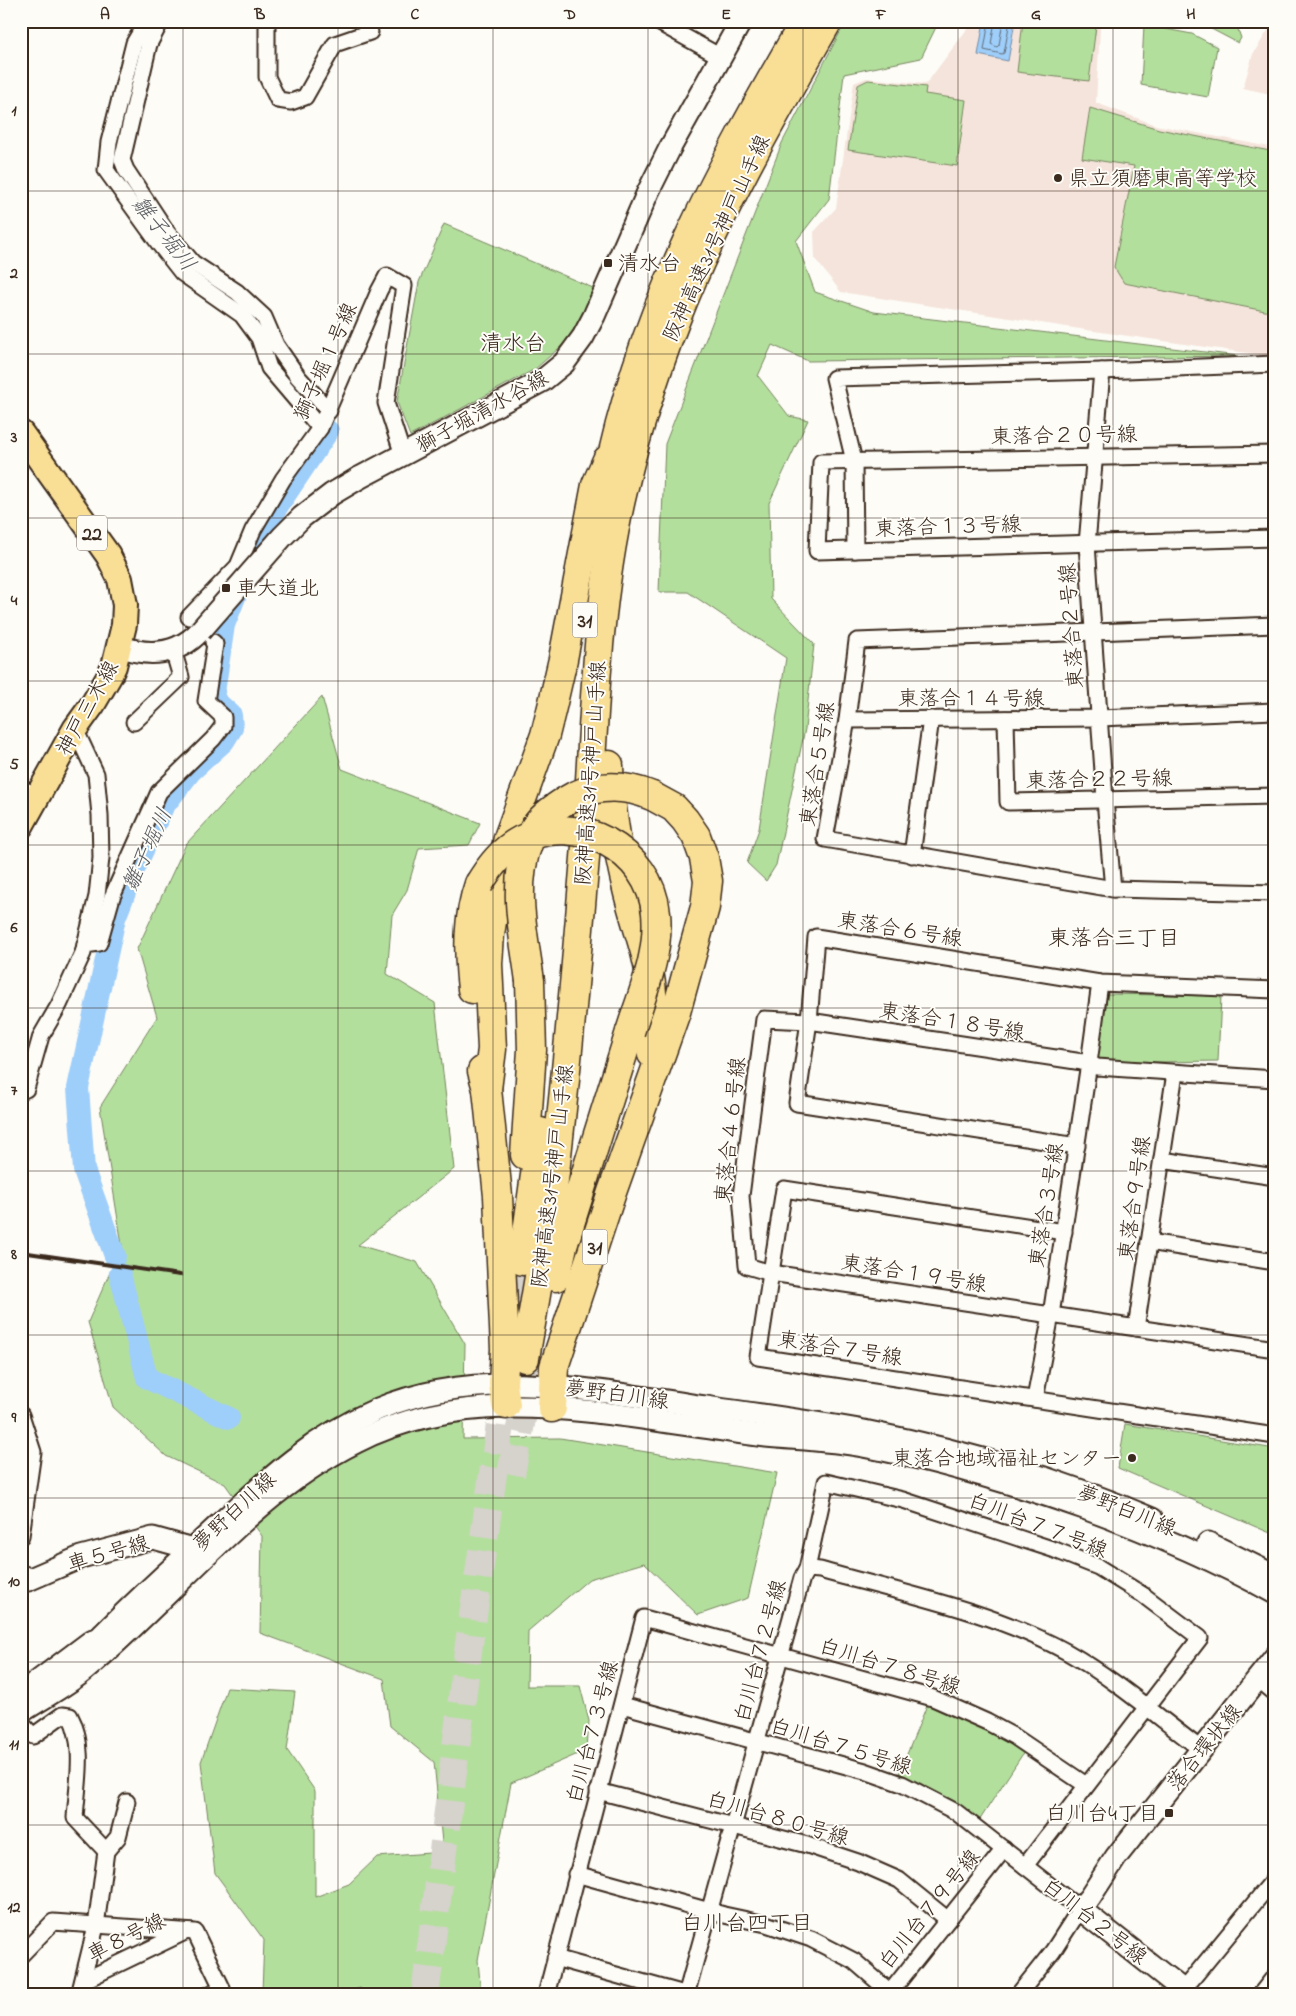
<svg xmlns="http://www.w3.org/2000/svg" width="1296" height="2016" viewBox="0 0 1296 2016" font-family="'Indie Flower','Klee One',sans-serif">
<rect width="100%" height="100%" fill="#fdfcf7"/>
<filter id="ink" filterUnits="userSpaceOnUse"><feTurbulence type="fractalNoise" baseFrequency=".02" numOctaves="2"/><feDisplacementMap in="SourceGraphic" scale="10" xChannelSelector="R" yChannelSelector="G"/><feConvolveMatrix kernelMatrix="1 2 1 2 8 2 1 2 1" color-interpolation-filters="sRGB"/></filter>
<g filter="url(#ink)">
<g fill="#f5e4db">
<path d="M 973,21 L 1092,21 L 1100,28 L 1096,103 L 1156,125 L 1275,148 L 1275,357 L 1080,329 L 841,292 L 815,259 L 814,232 L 836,208 L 854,83 L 866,78 L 926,84 Z"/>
<path d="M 1274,21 L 1275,21 L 1275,95 L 1243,88 L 1253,54 Z"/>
</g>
<g fill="#b3df9d" stroke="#77845e">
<path d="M 846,21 L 939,21 L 921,58 L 844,74 L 829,199 L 796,241 L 815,292 L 874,312 L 1238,356 L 808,361 L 772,345 L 758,376 L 789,416 L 808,420 L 769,503 L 771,599 L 814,644 L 805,729 L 776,865 L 766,881 L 747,863 L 759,829 L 786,658 L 688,592 L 659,592 L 665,444 L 782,143 Z"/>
<path d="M 1023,21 L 1089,21 L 1096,26 L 1089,81 L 1017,72 Z"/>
<path d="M 1196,21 L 1235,21 L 1241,38 L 1238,43 Z"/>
<path d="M 1144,25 L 1192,34 L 1217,47 L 1208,97 L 1141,85 Z"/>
<path d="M 868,80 L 926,87 L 925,94 L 966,100 L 957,166 L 848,150 L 858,85 Z"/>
<path d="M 1090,108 L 1159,129 L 1275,152 L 1275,313 L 1124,283 L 1114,267 L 1134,166 L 1082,158 Z"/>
<path d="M 444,224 L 593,288 L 584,312 L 566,342 L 535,369 L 410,436 L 397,402 L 419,282 Z"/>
<path d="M 322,697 L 342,769 L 480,823 L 469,845 L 419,848 L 407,890 L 392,915 L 387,974 L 435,1003 L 454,1169 L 358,1245 L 417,1262 L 465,1344 L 463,1439 L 560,1438 L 777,1473 L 748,1598 L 698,1615 L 644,1563 L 589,1579 L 528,1631 L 527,1686 L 580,1686 L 589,1721 L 587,1750 L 511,1783 L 478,1960 L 481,1995 L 371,1995 L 360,1988 L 336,1995 L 260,1995 L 262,1992 L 264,1940 L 215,1873 L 201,1762 L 227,1688 L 295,1692 L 287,1750 L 315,1791 L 315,1897 L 349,1884 L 377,1857 L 443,1852 L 434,1762 L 390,1726 L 384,1679 L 260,1633 L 262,1536 L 225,1484 L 166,1456 L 113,1407 L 88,1322 L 122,1245 L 100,1107 L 157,1017 L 137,949 L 186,844 Z"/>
<path d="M 1106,994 L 1221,996 L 1218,1061 L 1156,1062 L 1097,1059 Z"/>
<path d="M 1125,1424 L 1275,1449 L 1275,1535 L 1118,1468 Z"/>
<path d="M 927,1705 L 976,1723 L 1024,1752 L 979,1821 L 899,1774 Z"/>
</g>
<path fill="#9ecefa" stroke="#768ca2" d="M 984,21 L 1015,21 L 1008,61 L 978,55 Z"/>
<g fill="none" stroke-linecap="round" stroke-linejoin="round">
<g stroke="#636c76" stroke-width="1">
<path d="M 989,21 L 984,50 L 1002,54 L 1004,53 L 1010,21"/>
<path d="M 995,21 L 991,44 L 997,47 L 999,45 L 1003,21"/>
</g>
<g stroke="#9ecefa" stroke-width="22">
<path d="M 124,121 L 113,162 L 133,191"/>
<path d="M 259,331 C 271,359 291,380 311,402"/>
<path d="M 115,1256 L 84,1170 L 78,1088 L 115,918 L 133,872 L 163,807 L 191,771 L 224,741 L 232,728 L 231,715 L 213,699 L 224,625 L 246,569 L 277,507 L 328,431"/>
<path d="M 120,1274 L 147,1378 L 229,1418"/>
</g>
<g stroke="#d6d2cc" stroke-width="28" stroke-dasharray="28 14" stroke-linecap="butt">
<path d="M 512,1341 L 523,1261"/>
<path d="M 511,1474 L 534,1358"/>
<path d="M 425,1995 L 468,1651 L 506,1382"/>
</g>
<defs>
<g id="street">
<path d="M 147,21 L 134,43 L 109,142 L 106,170 L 160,245 L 182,273 L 242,315 L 259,338 L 269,368 L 320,428"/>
<path d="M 161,21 L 149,44 L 122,160 L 126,170 L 167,232 L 193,263 L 237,292 L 264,317 L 276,345 L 298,377 L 329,411"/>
<path d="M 267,21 L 267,77 L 278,100 L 291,102 L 305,97 L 335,44 L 370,32"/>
<path d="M 656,21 L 721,57"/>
<path d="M 1275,364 L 1102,371 L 1087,544 L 1105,800 L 1113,889 L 1275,893"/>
<path d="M 1275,454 L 821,462 L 817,551 L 1275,538"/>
<path d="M 855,550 L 854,461 L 834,378 L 1102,371"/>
<path d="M 189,617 L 238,566 L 253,530 L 283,479 L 320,428 L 379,291 L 387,276 L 404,286 L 386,403 L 403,455"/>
<path d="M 1006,719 L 1008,802 L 1275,796"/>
<path d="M 847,720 L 1099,718 L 1275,711"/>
<path d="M 134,722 L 181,677 L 173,650"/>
<path d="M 912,855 L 931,719"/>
<path d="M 1113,889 L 825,839 L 847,720 L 857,641 L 1275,625"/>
<path d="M 85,945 L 99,943 L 112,897 L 159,792 L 213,739 L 223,726 L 223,717 L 206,701 L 215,644 L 213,642"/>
<path d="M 1275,1079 L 1097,1067 L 1089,1063 L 1051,1315 L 1275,1349"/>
<path d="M 21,1091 L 26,1089 L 41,1036 L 59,1005 L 83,953 L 97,896 L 101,858 L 100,815 L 96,774 L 75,729"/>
<path d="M 1077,1146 L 797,1103 L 809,1021 L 816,937 L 1100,983 L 1275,990"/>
<path d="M 1162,1160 L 1275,1177"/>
<path d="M 1064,1232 L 784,1189 L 758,1357 L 1275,1436"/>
<path d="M 1149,1242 L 1275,1262"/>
<path d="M 1136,1328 L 1175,1073"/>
<path d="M 1035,1399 L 1051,1315 L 771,1273 L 747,1266 L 741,1196 L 764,1019 L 809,1021 L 1089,1063 L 1100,983"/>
<path d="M 21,1415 L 33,1452 L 21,1536"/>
<path d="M 807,1569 L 826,1482 L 903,1500 L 1055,1550 L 1098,1567 L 1143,1595 L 1200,1638 L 1025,1866"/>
<path d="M 1258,1679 L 1275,1693"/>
<path d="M 622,1705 L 865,1771 L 902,1784 L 956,1812 L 1080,1909 L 1053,1951 L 1018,1995"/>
<path d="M 24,1726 L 33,1736 L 62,1715 L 70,1716 C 86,1745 77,1786 75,1818 L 106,1851 L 96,1926 L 79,1995"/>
<path d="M 598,1791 L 807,1845 L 858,1862 L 899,1880 L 947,1919"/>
<path d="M 106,1851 L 118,1837 L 127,1802"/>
<path d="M 576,1874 L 724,1915 L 766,1924 L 811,1939 L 854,1961 L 890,1992"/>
<path d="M 21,1955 L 53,1922 L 195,1932 L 222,1988 L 208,1995"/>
<path d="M 555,1958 L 688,1995"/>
<path d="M 83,1981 L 185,1932"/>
<path d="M 1183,1990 L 1275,1878"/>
<path d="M 546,1995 L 644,1618 L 933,1698 L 987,1722 L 1015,1737 L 1086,1785"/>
<path d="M 686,1995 L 802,1578 L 807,1569 L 820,1570 C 902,1593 992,1611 1067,1652 C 1115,1679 1158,1717 1202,1750"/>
<path d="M 888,1995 L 1004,1849"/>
<path d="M 1260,1995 L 1275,1976"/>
</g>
<g id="secondary">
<path d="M 359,478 L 542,381 L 564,363 L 583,337 L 594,316 L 648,192 L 670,148 L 741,21"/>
<path d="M 119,646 C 149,657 178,655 200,631"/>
<path d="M 21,791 L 36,800"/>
<path d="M 1208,1543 L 1275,1576"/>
<path d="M 24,1577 L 28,1580 L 81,1557 L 153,1538 L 193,1549"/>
<path d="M 84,1654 C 123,1612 166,1574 208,1535 C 262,1485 308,1439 378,1409 C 482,1365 598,1391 706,1407 C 760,1415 815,1422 869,1432 C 966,1451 1062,1480 1152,1519"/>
<path d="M 21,1694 L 93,1640"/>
<path d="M 21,1712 C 42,1698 66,1686 85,1670 C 174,1596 251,1494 356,1442 C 468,1385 586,1411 704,1427 C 725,1430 745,1434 766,1436 C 798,1439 831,1440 863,1446 C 938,1460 1012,1483 1084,1508 C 1149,1532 1214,1559 1275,1593"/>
<path d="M 1189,1995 L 1080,1909 L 1090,1897 L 1116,1857 L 1275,1657"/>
</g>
<path id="primary" d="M 21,433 L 108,555 L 120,579 L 125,605 L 124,625 L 114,666 L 110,675 L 93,704 L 75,729 L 21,826"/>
<g id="highway">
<path d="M 607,480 C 641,309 719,170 805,21"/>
<path d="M 609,765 C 610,807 617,848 627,889 C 632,910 639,931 645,952 C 654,986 655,1019 652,1054"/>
<path d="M 472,989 C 468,953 467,918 479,884"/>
<path d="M 482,1071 L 487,1089 L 498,1196 L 505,1349 L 503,1384 L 506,1405"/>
<path d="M 487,1089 L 492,1049 L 488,964 L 490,934 L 498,884 L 508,838 L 545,735 L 552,707 L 563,659 L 596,485 L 607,460"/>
<path d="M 525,1155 L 532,1050 L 530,981"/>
<path d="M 523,1261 L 541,1132"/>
<path d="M 556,1277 L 563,1246 L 630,1032"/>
<path d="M 525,1358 C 536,1296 547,1234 555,1172 C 568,1063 577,955 586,846 C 594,730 595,613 621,499 C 635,438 653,378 676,319 C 717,215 772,118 828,21"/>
<path d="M 552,1408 L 554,1367 L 612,1192 L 676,1012 L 705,907 L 708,881 L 704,858 L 696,836 L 685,820 L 674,808 L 652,796"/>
</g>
</defs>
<use href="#street" stroke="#3b2a1e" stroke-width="19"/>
<use href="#secondary" stroke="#3b2a1e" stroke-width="25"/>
<use href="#primary" stroke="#3b2a1e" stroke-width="28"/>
<use href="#highway" stroke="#3b2a1e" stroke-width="31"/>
<use href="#street" stroke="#fdfcf7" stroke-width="15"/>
<use href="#secondary" stroke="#fdfcf7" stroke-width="21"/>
<use href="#primary" stroke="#f9df96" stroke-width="24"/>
<use href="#highway" stroke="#f9df96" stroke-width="28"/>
<path stroke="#3b2a1e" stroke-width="4" d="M 21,1252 L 180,1275"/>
<defs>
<path id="secondary-bridge" d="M 200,631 L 283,536 L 302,517 L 332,494 L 359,478"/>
<g id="highway-bridge">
<path d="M 479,884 C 490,866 502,850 521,840 C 577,811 650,850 656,913 C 660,954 642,994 630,1032"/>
<path d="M 530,981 C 524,935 511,885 529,841 C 531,837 533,831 535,827 C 544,814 561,803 574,796 C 600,784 626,785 652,796"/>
</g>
</defs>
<use href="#secondary-bridge" stroke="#3b2a1e" stroke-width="25" stroke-linecap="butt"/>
<use href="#highway-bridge" stroke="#3b2a1e" stroke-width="31" stroke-linecap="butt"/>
<use href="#secondary-bridge" stroke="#fdfcf7" stroke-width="21"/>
<use href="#highway-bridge" stroke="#f9df96" stroke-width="28"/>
</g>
</g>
<path fill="none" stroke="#3b2a1e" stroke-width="1" stroke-opacity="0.55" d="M 183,21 L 183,1995M 338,21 L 338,1995M 493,21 L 493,1995M 648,21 L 648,1995M 803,21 L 803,1995M 958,21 L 958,1995M 1113,21 L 1113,1995M 21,191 L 1275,191M 21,354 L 1275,354M 21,518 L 1275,518M 21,681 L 1275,681M 21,845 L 1275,845M 21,1008 L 1275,1008M 21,1171 L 1275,1171M 21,1335 L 1275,1335M 21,1498 L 1275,1498M 21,1662 L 1275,1662M 21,1825 L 1275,1825"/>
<g fill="#3b2a1e" stroke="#fdfcf7" stroke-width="2">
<circle cx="1058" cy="178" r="5"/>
<rect x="603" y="258" width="10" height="10" rx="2.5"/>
<rect x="221" y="583" width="10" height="10" rx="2.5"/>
<circle cx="1132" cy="1458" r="5"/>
<rect x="1164" y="1808" width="10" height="10" rx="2.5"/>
</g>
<g text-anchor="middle" stroke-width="4" stroke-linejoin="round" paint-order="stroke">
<g fill="#fdfcf7" stroke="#75695f" stroke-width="1">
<rect x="77" y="515.5" width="30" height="35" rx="4"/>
<rect x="572.5" y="602.5" width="25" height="35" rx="4"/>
<rect x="582.5" y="1229.5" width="25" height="35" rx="4"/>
</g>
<g font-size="20" font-weight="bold" fill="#3b2a1e">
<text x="92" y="540">22</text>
<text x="585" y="627">31</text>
<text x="595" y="1254">31</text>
</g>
<g font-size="21" fill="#3b2a1e" stroke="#fdfcf7" text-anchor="start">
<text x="1068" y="185">県立須磨東高等学校</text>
<text x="618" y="270">清水台</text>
<text x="236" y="595">車大道北</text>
<text x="1122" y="1465" text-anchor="end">東落合地域福祉センター</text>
<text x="1159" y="1820" text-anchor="end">白川台4丁目</text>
</g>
<g font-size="21" fill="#3b2a1e" stroke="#fdfcf7">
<text transform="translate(716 238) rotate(-65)" y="7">阪神高速31号神戸山手線</text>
<text transform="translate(325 361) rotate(-66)" y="7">獅子堀１号線</text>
<text transform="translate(482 411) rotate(-29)" y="7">獅子堀清水谷線</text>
<text transform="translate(1064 435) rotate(-1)" y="7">東落合２０号線</text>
<text transform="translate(948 526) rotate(-2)" y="7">東落合１３号線</text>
<text transform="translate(1071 626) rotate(-94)" y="7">東落合２号線</text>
<text x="971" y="705">東落合１４号線</text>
<text transform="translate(87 708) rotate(-61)" y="7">神戸三木線</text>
<text transform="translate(817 764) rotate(-81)" y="7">東落合５号線</text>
<text transform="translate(590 773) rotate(-86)" y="7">阪神高速31号神戸山手線</text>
<text transform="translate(1099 779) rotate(-1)" y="7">東落合２２号線</text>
<text transform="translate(900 929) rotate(9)" y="7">東落合６号線</text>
<text transform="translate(952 1021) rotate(9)" y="7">東落合１８号線</text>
<text transform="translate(730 1130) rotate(-84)" y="7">東落合４６号線</text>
<text transform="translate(552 1176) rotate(-83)" y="7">阪神高速31号神戸山手線</text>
<text transform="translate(1134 1198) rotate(-82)" y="7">東落合９号線</text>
<text transform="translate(1046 1205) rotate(-81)" y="7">東落合３号線</text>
<text transform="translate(914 1273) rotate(9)" y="7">東落合１９号線</text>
<text transform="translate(840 1348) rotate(9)" y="7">東落合７号線</text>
<text transform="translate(617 1394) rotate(8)" y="7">夢野白川線</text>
<text transform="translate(1127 1510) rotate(22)" y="7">夢野白川線</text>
<text transform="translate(234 1511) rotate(-43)" y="7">夢野白川線</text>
<text transform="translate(1038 1525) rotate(21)" y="7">白川台７７号線</text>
<text transform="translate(108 1553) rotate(-16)" y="7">車５号線</text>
<text transform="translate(760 1651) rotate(-75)" y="7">白川台７２号線</text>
<text transform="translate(890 1666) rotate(17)" y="7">白川台７８号線</text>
<text transform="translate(592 1732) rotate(-75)" y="7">白川台７３号線</text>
<text transform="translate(841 1746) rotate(17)" y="7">白川台７５号線</text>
<text transform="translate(1204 1747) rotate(-51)" y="7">落合環状線</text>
<text transform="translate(778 1818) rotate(16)" y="7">白川台８０号線</text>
<text transform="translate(929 1909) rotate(-51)" y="7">白川台７９号線</text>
<text transform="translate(1095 1921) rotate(38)" y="7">白川台２号線</text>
<text transform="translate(126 1937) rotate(-26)" y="7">車８号線</text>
</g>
<g font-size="22" font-style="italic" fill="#595b60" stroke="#fdfcf7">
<text transform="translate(165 233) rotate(52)" y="8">雛子堀川</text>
<text transform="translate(146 849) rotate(-65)" y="8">雛子堀川</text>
</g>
<g font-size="22" fill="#3b2a1e" stroke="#fdfcf7">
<text x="513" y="350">清水台</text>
<text x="1114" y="945">東落合三丁目</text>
<text x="747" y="1930">白川台四丁目</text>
</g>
</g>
<rect width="1296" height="2016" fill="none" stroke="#fdfcf7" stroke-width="55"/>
<rect x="28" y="28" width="1240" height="1960" fill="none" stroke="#3b2a1e" stroke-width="2"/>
<g font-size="16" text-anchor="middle" font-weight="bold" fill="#3b2a1e">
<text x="105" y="19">A</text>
<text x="260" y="19">B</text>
<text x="415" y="19">C</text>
<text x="570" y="19">D</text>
<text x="726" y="19">E</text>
<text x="881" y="19">F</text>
<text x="1036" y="19">G</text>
<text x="1191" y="19">H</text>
<text x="14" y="115">1</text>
<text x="14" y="278">2</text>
<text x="14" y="442">3</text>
<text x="14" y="605">4</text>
<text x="14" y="769">5</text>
<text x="14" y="932">6</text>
<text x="14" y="1095">7</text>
<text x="14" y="1259">8</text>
<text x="14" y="1422">9</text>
<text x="14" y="1586">10</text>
<text x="14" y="1749">11</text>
<text x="14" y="1912">12</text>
</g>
</svg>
